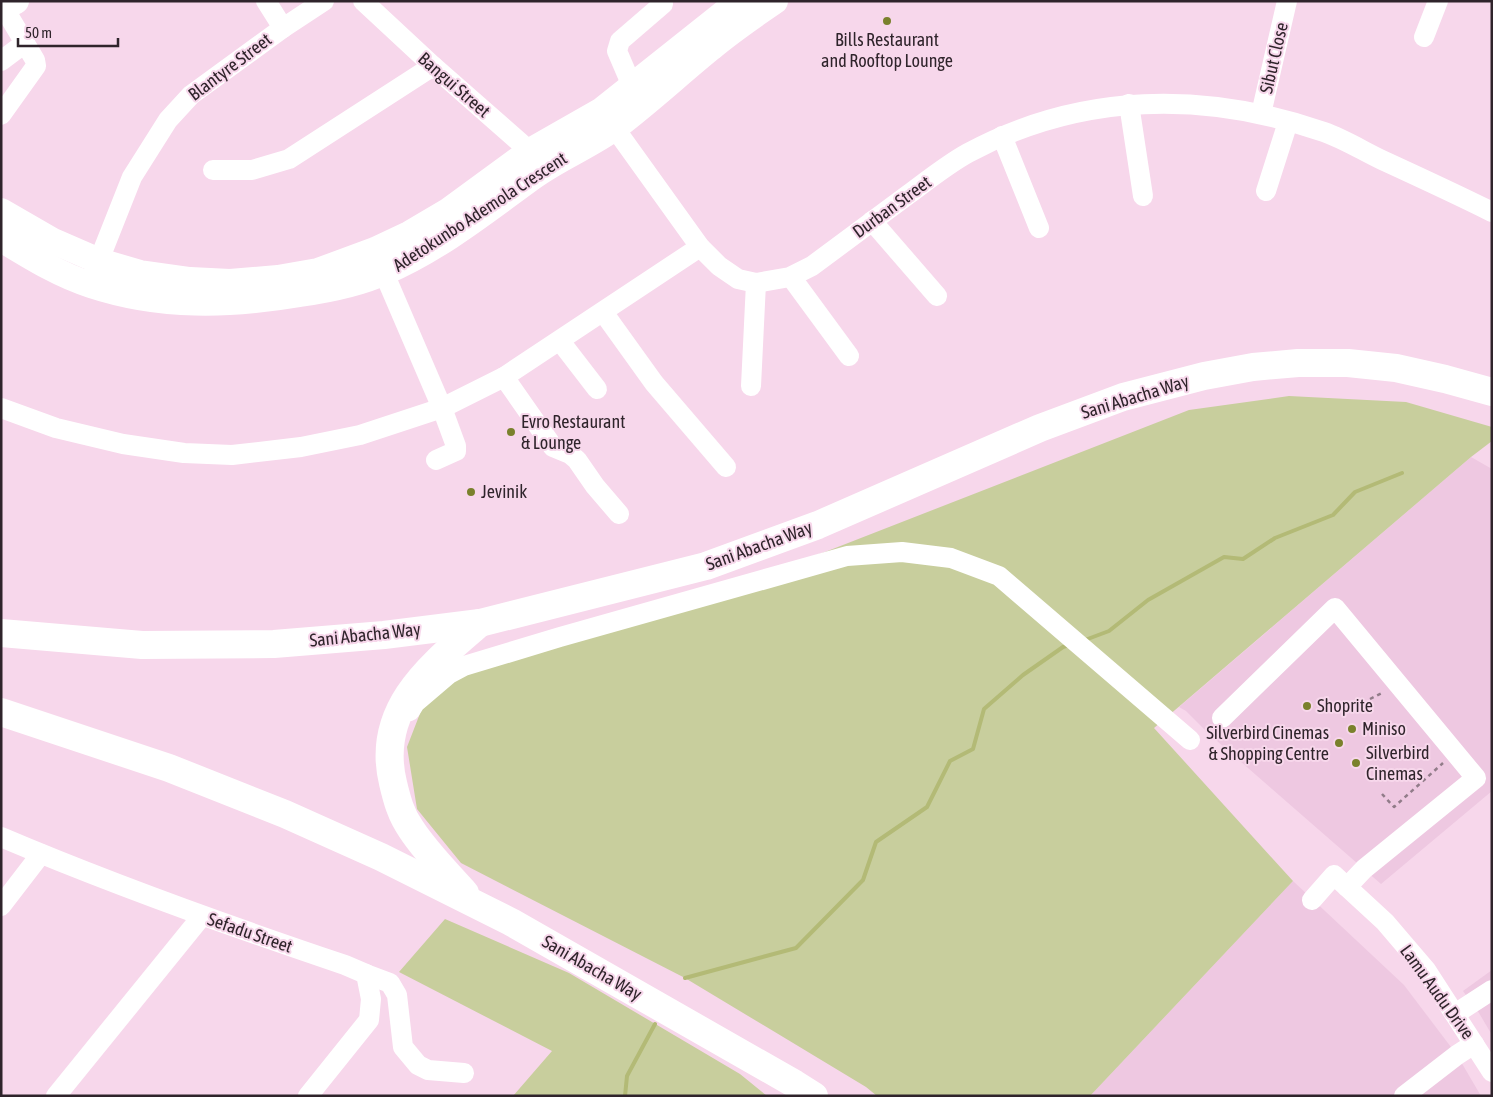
<svg xmlns="http://www.w3.org/2000/svg" width="1493" height="1097" viewBox="0 0 1493 1097" font-family="'Asap Condensed',sans-serif">
<rect width="100%" height="100%" fill="#f7d7eb"/>
<g fill="#eec8e1">
<path d="M 1471,457 L 1492,469 L 1492,791 L 1381,884 L 1209,734 L 1186,711 L 1179,707 Z"/>
<path d="M 1293,881 L 1404,985 L 1457,1055 L 1481,1096 L 1090,1096 Z"/>
<path d="M 1492,970 L 1492,1035 L 1479,1013 L 1463,991 Z"/>
</g>
<g fill="#c8ce9d">
<path d="M 1289,396 L 1406,402 L 1492,427 L 1492,441 L 1471,457 L 1154,728 L 1293,881 L 1090,1096 L 877,1096 L 866,1087 L 685,978 L 461,863 L 417,809 L 407,747 L 426,698 L 475,657 L 590,634 L 825,552 L 1189,410 Z"/>
<path d="M 445,919 L 569,973 L 740,1074 L 767,1096 L 513,1096 L 552,1051 L 399,972 Z"/>
</g>
<g fill="none" stroke-linecap="round" stroke-linejoin="round">
<g stroke="#b3ba76" stroke-width="4">
<path d="M 1085,640 L 1109,631 L 1148,600 L 1224,557 L 1243,559 L 1275,538 L 1333,515 L 1355,492 L 1402,473"/>
<path d="M 685,978 L 796,948 L 863,880 L 876,842 L 927,807 L 950,761 L 973,749 L 984,709 L 1023,675 L 1063,647 L 1069,645"/>
<path d="M 625,1096 L 627,1076 L 655,1024"/>
</g>
<g stroke="#917c89" stroke-width="2.5" stroke-dasharray="4 4" stroke-linecap="butt">
<path d="M 1370,699 L 1384,692"/>
<path d="M 1382,794 L 1394,807 L 1443,763"/>
</g>
<g stroke="#fff" stroke-width="20">
<path d="M 266,1 L 283,28"/>
<path d="M 363,1 L 433,66 L 540,160"/>
<path d="M 1424,37 L 1438,1"/>
<path d="M 1,61 L 25,43"/>
<path d="M 632,86 L 617,51 L 620,41 L 663,4"/>
<path d="M 1129,104 L 1143,196"/>
<path d="M 1261,114 L 1287,1"/>
<path d="M 1,115 L 36,66 L 35,60 L 4,8"/>
<path d="M 606,116 L 700,247 L 719,266 L 738,279 L 756,283 L 790,277 L 812,266 C 844,242 877,218 909,194 C 928,180 948,164 968,153 C 1081,92 1205,91 1324,132 C 1344,139 1363,151 1382,160 C 1419,177 1456,194 1492,212"/>
<path d="M 1002,136 L 1039,228"/>
<path d="M 213,170 L 252,170 L 289,159 L 433,66"/>
<path d="M 1266,191 L 1288,122"/>
<path d="M 872,221 L 937,296"/>
<path d="M 378,259 L 442,408 L 456,446 L 456,451 L 436,460"/>
<path d="M 94,273 L 132,177 L 168,120 L 191,95 L 283,28 L 324,1"/>
<path d="M 791,277 L 849,356"/>
<path d="M 603,312 L 654,383 L 726,467"/>
<path d="M 560,341 L 597,389"/>
<path d="M 504,377 L 553,447 L 570,454 L 577,460 L 595,486 L 619,514"/>
<path d="M 751,386 L 756,283"/>
<path d="M 1,408 L 56,428 L 123,444 L 184,453 L 232,455 L 301,447 L 360,435 L 442,408 L 504,377 L 700,247"/>
<path d="M 410,711 L 415,703 L 449,674 L 464,666 L 560,637 L 847,556 L 902,552 L 951,558 L 999,576 L 1190,740"/>
<path d="M 1222,718 L 1335,608 L 1476,778 L 1364,869 L 1347,887"/>
<path d="M 1,837 C 114,885 229,926 345,965 L 366,974 L 371,999 L 369,1020 L 308,1096"/>
<path d="M 1312,900 L 1334,875 L 1385,922 L 1426,970 L 1492,1072"/>
<path d="M 1,906 L 41,854"/>
<path d="M 366,974 L 390,983 L 397,995 L 403,1047 L 418,1065 L 428,1070 L 464,1073"/>
<path d="M 1455,1014 L 1492,990"/>
<path d="M 56,1096 L 202,916"/>
<path d="M 1404,1096 L 1457,1055 L 1474,1044"/>
</g>
<g stroke="#fff" stroke-width="26">
<path d="M 1,9 L 16,1"/>
<path d="M 1,211 L 53,241 L 99,261 L 140,273 L 190,280 L 230,282 L 278,278 L 318,271 L 375,250 L 409,234 L 448,211 L 530,151 L 602,110 L 739,1"/>
<path d="M 1,239 C 29,256 59,275 91,285 C 161,308 229,306 300,294 C 328,290 359,284 385,272 C 439,249 486,211 533,177 C 559,158 590,146 616,127 C 649,102 679,74 711,48 C 731,31 753,16 775,1"/>
</g>
<g stroke="#fff" stroke-width="28">
<path d="M 1,633 L 142,645 L 274,644 L 384,635 L 480,623 L 706,566 L 818,525 L 1040,428 L 1123,397 L 1204,376 L 1253,367 L 1298,363 L 1348,363 L 1396,368 L 1445,379 L 1492,392"/>
<path d="M 1,712 L 169,768 L 285,814 L 381,857 L 511,922 L 795,1084 L 814,1096"/>
<path d="M 465,893 C 447,873 426,852 411,829 C 401,815 397,800 393,783 C 375,709 430,666 480,623"/>
</g>
</g>
<g fill="#7a812c" stroke="#f7d7eb" stroke-width="2">
<circle cx="887" cy="21" r="5"/>
<circle cx="511" cy="432" r="5"/>
<circle cx="471" cy="492" r="5"/>
<circle cx="1307" cy="706" r="5"/>
<circle cx="1352" cy="729" r="5"/>
<circle cx="1339" cy="743" r="5"/>
<circle cx="1356" cy="763" r="5"/>
</g>
<g text-anchor="middle" stroke-width="4" stroke-linejoin="round" paint-order="stroke">
<g font-size="18" fill="#2f242b" stroke="#f7d7eb" text-anchor="start">
<text x="887" y="46" text-anchor="middle">Bills Restaurant<tspan x="887" dy="21">and Rooftop Lounge</tspan></text>
<text x="521" y="428">Evro Restaurant<tspan x="521" dy="21">&amp; Lounge</tspan></text>
<text x="481" y="498">Jevinik</text>
<text x="1317" y="712">Shoprite</text>
<text x="1362" y="735">Miniso</text>
<text x="1329" y="739" text-anchor="end">Silverbird Cinemas<tspan x="1329" dy="21">&amp; Shopping Centre</tspan></text>
<text x="1366" y="759">Silverbird<tspan x="1366" dy="21">Cinemas</tspan></text>
</g>
<g font-size="18" fill="#2f242b" stroke="#f7d7eb">
<text transform="translate(1274 58) rotate(-77)" y="6">Sibut Close</text>
<text transform="translate(230 67) rotate(-37)" y="6">Blantyre Street</text>
<text transform="translate(454 85) rotate(41)" y="6">Bangui Street</text>
<text transform="translate(892 207) rotate(-36)" y="6">Durban Street</text>
<text transform="translate(480 212) rotate(-33)" y="6">Adetokunbo Ademola Crescent</text>
<text transform="translate(1135 397) rotate(-17)" y="6">Sani Abacha Way</text>
<text transform="translate(759 546) rotate(-20)" y="6">Sani Abacha Way</text>
<text transform="translate(365 635) rotate(-6)" y="6">Sani Abacha Way</text>
<text transform="translate(250 933) rotate(19)" y="6">Sefadu Street</text>
<text transform="translate(592 968) rotate(30)" y="6">Sani Abacha Way</text>
<text transform="translate(1437 992) rotate(54)" y="6">Lamu Audu Drive</text>
</g>
</g>
<rect width="1493" height="1097" fill="none" stroke="#2f242b" stroke-width="5"/>
<path d="M18 38v8h100v-8" fill="none" stroke="#2f242b" stroke-width="2.5"/>
<text x="25" y="38" font-size="15" fill="#2f242b" stroke="#f7d7eb" stroke-width="4" paint-order="stroke">50 m</text>
</svg>
